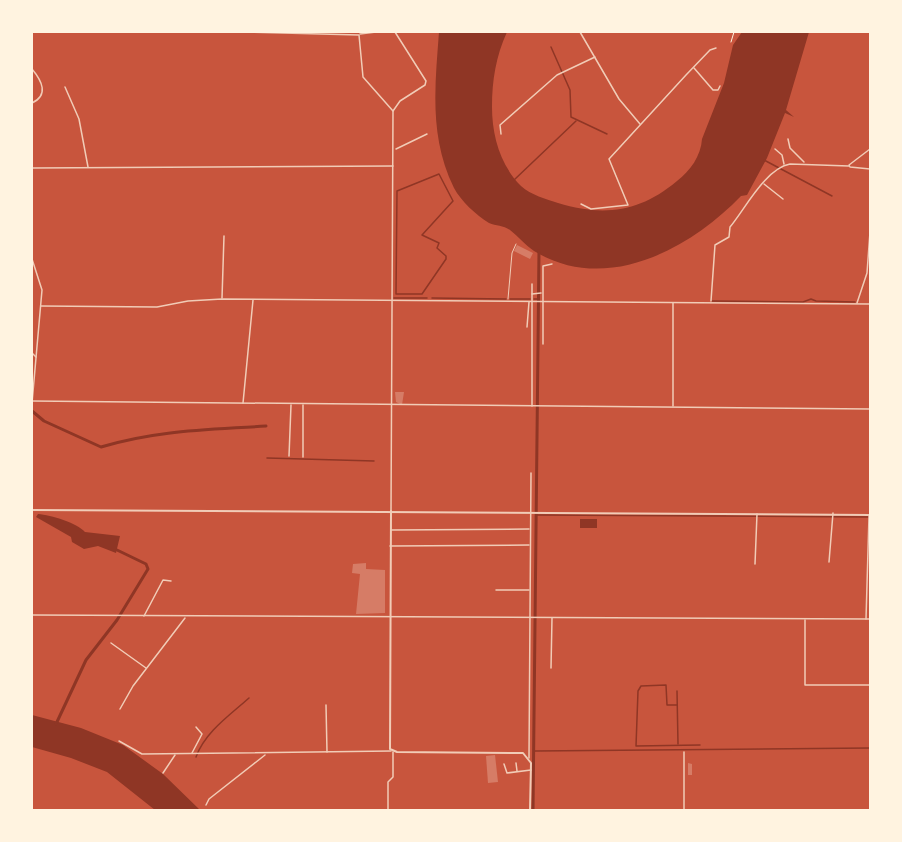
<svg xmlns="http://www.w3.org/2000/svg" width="902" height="842" viewBox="0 0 902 842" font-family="'Fira Sans',sans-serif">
<rect width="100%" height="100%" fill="#c8553d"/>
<g fill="#8f3625">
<path d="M 439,32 L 507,32 C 496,56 492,80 492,107 C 492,135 500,165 521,186 C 531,195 546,199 558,203 C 604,217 640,212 677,181 C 690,171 701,156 702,139 L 724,83 L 733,45 L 742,32 L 809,32 L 786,110 L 794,117 L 785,113 L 767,158 L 747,195 L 741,196 C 690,249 606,295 534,251 C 525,245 518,236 510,230 C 503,225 496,226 489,223 C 476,215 461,201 454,188 C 429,137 435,86 439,32 Z"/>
<path d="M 38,514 C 51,515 77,523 85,532 L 120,536 L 116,553 L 98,546 L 84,549 L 72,542 L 71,537 L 36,517 Z"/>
<rect x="580" y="519" width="17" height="9"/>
<path d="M 32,715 L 81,728 L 123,745 L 163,774 L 200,810 L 155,810 L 107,772 L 71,758 L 32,747 Z"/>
</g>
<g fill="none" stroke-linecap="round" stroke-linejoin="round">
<g stroke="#8f3625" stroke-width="1.5">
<path d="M 551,47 L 570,90 L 571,117 L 607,134"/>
<path d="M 764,160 L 832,196"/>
<path d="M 439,174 L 453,201 L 422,235 L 439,243 L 437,248 L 446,256 L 446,259 L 422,294 L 396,294 L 397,191 Z"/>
<path d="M 514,180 L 576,121"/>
<path d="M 394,298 L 427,298"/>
<path d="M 432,298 L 506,299"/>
<path d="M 510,299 L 530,299"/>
<path d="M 534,299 L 538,299"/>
<path d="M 712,301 L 803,302 L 811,299 L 816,301 L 855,302"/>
<path d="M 267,458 L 374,461"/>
<path d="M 537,515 L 870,517"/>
<path d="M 677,691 L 678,744"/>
<path d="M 677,705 L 667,705 L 666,685 L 641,686 L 638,691 L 636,746 L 700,745"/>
<path d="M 535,751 L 870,748"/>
<path d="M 196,757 C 205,732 230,715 249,698"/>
</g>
<g stroke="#8f3625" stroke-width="3">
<path d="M 32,411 L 44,421 L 101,447 C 157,430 208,430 266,426"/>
<path d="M 56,724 L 86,660 L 117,620 L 148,569 L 146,564 L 117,550"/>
<path d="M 533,810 L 539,251"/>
</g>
</g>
<g fill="#d67c66">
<path d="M 517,245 L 533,253 L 530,259 L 514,251 Z"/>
<path d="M 395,392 L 404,392 L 402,405 L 396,402 Z"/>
<path d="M 366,563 L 366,569 L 385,570 L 385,613 L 356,614 L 360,574 L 352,573 L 353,564 Z"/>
<path d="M 495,755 L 498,782 L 488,783 L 486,756 Z"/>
<path d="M 688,763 L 692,764 L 692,775 L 688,775 Z"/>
</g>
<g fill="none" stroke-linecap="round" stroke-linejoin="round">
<path stroke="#fff3e0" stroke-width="1" d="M 731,42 L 734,32"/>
<path stroke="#f1ccb7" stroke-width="1" d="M 508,299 L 512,253 L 516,244"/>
<g stroke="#f1ccb7" stroke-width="1.5">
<path d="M 32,32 L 235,32"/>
<path d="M 249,32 L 359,35 L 363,77 L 393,111 L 391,511"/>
<path d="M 580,32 L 619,99 L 640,124"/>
<path d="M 870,32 L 870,43"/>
<path d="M 360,34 L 376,32"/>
<path d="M 694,68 L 713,90 L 718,90 L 720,86"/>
<path d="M 32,69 C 42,81 49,95 32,103"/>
<path d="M 65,87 L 79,119 L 88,167"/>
<path d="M 393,111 L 400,101 L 425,85 L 426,81 L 395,32"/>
<path d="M 501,134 L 500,125 L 557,75 L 595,57"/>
<path d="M 788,139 L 790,148 L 804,162"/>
<path d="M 396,149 L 427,134"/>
<path d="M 775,149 L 782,155 L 784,164"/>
<path d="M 870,149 L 849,165 L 850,167 L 870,169"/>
<path d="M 32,168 L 393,166"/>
<path d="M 764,184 L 783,199"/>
<path d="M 581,204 L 591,209 L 628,205 L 609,159 L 686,75 L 710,50 L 716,48"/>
<path d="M 32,259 L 42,290 L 32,403"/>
<path d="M 532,284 L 532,406"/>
<path d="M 532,294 L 541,293"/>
<path d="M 222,298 L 224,236"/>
<path d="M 711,301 L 715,245 L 729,237 L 730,227 C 745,209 766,168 790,164 L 849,166"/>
<path d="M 857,303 L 867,273 L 870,232"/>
<path d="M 41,306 L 157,307 L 188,301 L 222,299 L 870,304"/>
<path d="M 527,327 L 529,302"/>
<path d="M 543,344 L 543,266 L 552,264"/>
<path d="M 32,353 L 36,357"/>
<path d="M 32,401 L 870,409"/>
<path d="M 243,403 L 253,300"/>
<path d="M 673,406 L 673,303"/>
<path d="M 289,456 L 291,405"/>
<path d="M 303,457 L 303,405"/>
<path d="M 391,530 L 529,529"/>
<path d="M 390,546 L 529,545"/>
<path d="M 829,562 L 833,513"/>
<path d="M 755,564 L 757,514"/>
<path d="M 496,590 L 529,590"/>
<path d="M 32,615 L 870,619"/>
<path d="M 144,616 L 163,580 L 171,581"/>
<path d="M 866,619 L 869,516"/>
<path d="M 805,620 L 805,685 L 870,685"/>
<path d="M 111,643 L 146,668"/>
<path d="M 551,668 L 552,618"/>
<path d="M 326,705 L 327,752"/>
<path d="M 120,709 L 133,686 L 185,618"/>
<path d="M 119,741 L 142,754 L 391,751"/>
<path d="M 192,753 L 202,734 L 196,727"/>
<path d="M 529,758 L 531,473"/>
<path d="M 516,763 L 517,771"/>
<path d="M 504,764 L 507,773 L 531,770"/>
<path d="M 163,773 L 175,755"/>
<path d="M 206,805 L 209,799 L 265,755"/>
<path d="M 388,810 L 388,782 L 393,777 L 393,752"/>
<path d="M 684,810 L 684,752"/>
</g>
<g stroke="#f1ccb7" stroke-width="2">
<path d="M 32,510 L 870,515"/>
<path d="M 391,511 L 390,749 L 397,752 L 523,753 L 531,763 L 530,810"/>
</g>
</g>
<rect width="902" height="842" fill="none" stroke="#fff3e0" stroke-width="66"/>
</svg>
